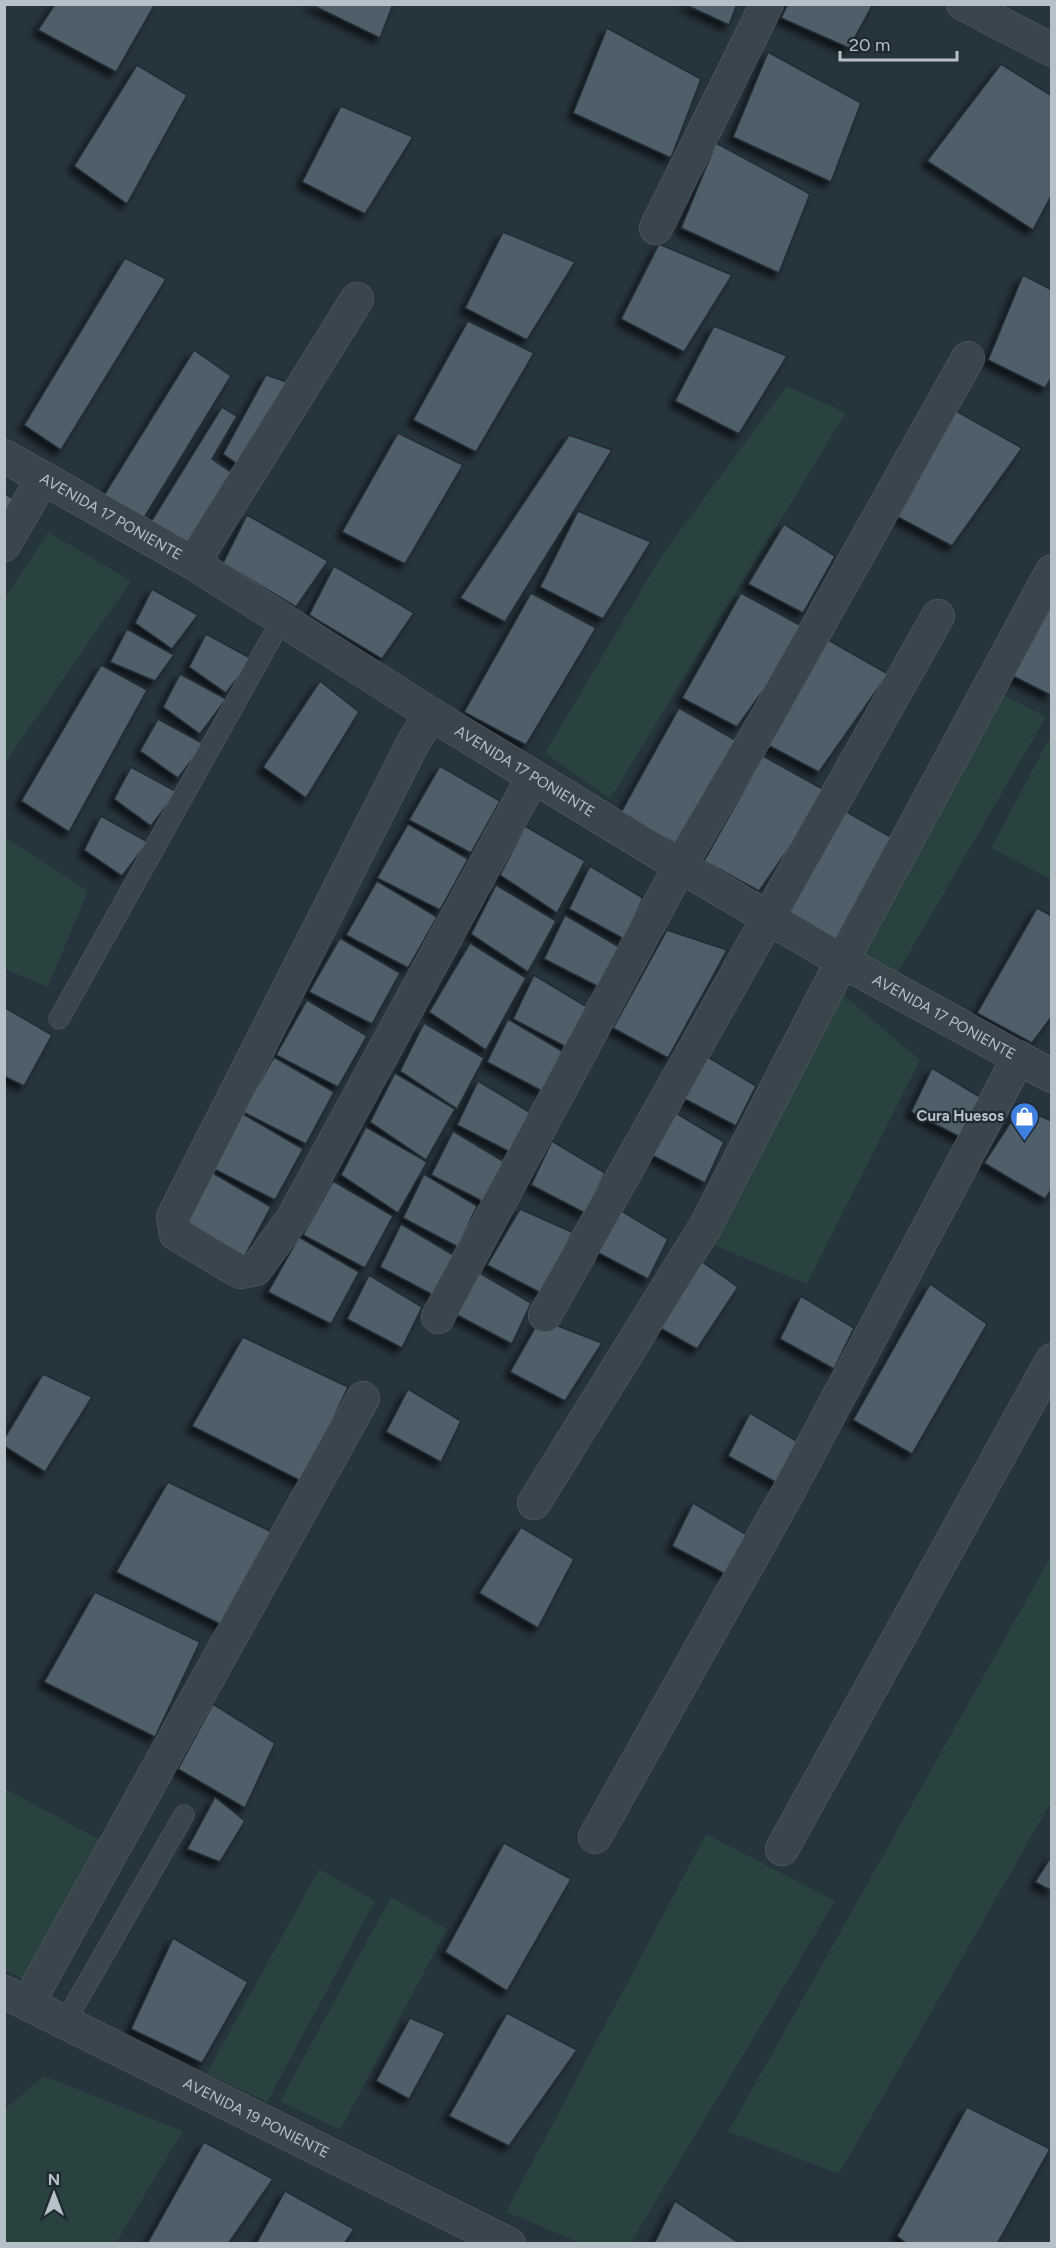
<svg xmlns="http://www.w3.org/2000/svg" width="1056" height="2248" viewBox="0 0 1056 2248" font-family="Figtree,sans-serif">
<defs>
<filter id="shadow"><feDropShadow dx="-5.5" dy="5.5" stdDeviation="3" flood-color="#0009"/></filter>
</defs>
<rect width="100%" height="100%" fill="#26343e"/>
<g fill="#29413f">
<path d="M 787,386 L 846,413 L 610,799 L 545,753 L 662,555 Z"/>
<path d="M 48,532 L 131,581 L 5,763 L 5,598 Z"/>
<path d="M 1000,693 L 1046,717 L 897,974 L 860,955 Z"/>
<path d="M 1051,735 L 1051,879 L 991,848 Z"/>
<path d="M 5,837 L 88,891 L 48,987 L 5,969 Z"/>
<path d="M 840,992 L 920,1060 L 807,1284 L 708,1243 Z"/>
<path d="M 1051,1556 L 1051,1802 L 839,2174 L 728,2132 Z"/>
<path d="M 4,1788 L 100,1840 L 22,1979 L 5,1970 Z"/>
<path d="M 706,1834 L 835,1901 L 631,2243 L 580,2243 L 506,2212 Z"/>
<path d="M 319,1869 L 375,1901 L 267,2102 L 207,2073 Z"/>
<path d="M 391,1897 L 447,1929 L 340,2130 L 280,2101 Z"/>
<path d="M 44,2076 L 183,2131 L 116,2243 L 5,2243 L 5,2109 Z"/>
</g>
<g fill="#4f5e69" stroke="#212c35" stroke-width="1.5" filter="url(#shadow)">
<path d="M 55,4 L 155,4 L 116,72 L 38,30 Z"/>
<path d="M 310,4 L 393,4 L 380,38 Z"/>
<path d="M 684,4 L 737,4 L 729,25 Z"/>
<path d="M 788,4 L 873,4 L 849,48 L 781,18 Z"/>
<path d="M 607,28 L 701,79 L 671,158 L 573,113 Z"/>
<path d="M 768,52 L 861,103 L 831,182 L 733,137 Z"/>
<path d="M 1001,64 L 1052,96 L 1052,194 L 1033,230 L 927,161 Z"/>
<path d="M 137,65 L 187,95 L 127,204 L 74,166 Z"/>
<path d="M 341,106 L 413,137 L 365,214 L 302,182 Z"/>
<path d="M 716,143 L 810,194 L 779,273 L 681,228 Z"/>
<path d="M 503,232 L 575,262 L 527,340 L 465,308 Z"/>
<path d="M 659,244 L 732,275 L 684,352 L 621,319 Z"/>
<path d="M 125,258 L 166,279 L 61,450 L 24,425 Z"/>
<path d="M 1023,275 L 1052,290 L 1052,377 L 1045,388 L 988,360 Z"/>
<path d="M 468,321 L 534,353 L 476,452 L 413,420 Z"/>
<path d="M 714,326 L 787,356 L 739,434 L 675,401 Z"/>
<path d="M 194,350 L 231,376 L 142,521 L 104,495 Z"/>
<path d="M 266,375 L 293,384 L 243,468 L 223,454 Z"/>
<path d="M 222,407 L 237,416 L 212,459 L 238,477 L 191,551 L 149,525 Z"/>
<path d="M 956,411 L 1022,448 L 952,546 L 898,517 Z"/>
<path d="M 398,433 L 463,465 L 405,564 L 342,532 Z"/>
<path d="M 569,435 L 612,450 L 505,622 L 460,598 Z"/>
<path d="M 4,493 L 19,502 L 4,527 Z"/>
<path d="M 578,511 L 651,542 L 603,619 L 540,587 Z"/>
<path d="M 247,515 L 328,561 L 296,607 L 223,563 Z"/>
<path d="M 784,524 L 835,556 L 803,613 L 748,584 Z"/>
<path d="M 334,566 L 414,613 L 382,659 L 309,615 Z"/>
<path d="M 152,589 L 198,615 L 172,649 L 135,623 Z"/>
<path d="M 531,593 L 596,628 L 526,745 L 464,712 Z"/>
<path d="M 741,593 L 807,629 L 737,727 L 682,698 Z"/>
<path d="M 1052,601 L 1052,696 L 1011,675 Z"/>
<path d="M 127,629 L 174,655 L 155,681 L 110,662 Z"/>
<path d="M 206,634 L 252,659 L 226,693 L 189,667 Z"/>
<path d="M 823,637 L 888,674 L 819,772 L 764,743 Z"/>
<path d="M 101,665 L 147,690 L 69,832 L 21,801 Z"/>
<path d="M 180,674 L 226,699 L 200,734 L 163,707 Z"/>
<path d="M 320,681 L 359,712 L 306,798 L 263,767 Z"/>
<path d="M 679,708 L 744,745 L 675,843 L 620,814 Z"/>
<path d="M 158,719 L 204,744 L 178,778 L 140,751 Z"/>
<path d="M 763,756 L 828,792 L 759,891 L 704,861 Z"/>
<path d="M 440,766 L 500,801 L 471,853 L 409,820 Z"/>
<path d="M 131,767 L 177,792 L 151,826 L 114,799 Z"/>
<path d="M 838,807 L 903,844 L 834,942 L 779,913 Z"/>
<path d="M 101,816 L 148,842 L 122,876 L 84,850 Z"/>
<path d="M 408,824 L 468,859 L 440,910 L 377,878 Z"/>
<path d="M 525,826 L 585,861 L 557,913 L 500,875 Z"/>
<path d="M 590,866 L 643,898 L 624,939 L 569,909 Z"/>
<path d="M 377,881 L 437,917 L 408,968 L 346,935 Z"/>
<path d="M 496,885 L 556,921 L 528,972 L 471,934 Z"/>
<path d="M 1037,908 L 1052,916 L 1052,1016 L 1032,1043 L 977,1013 Z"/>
<path d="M 565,915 L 619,947 L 599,987 L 544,959 Z"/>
<path d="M 667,930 L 727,950 L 668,1058 L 613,1028 Z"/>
<path d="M 340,938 L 400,973 L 372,1024 L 309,992 Z"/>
<path d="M 470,943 L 526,978 L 486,1050 L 429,1012 Z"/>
<path d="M 534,975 L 587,1007 L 568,1048 L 513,1019 Z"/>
<path d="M 307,1000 L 367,1036 L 338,1087 L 276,1055 Z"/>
<path d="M 4,1007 L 52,1035 L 24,1086 L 4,1076 Z"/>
<path d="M 508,1019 L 562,1051 L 542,1091 L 487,1062 Z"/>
<path d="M 424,1023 L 484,1058 L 457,1109 L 400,1071 Z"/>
<path d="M 703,1054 L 756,1086 L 736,1126 L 681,1097 Z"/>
<path d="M 274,1057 L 334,1092 L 306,1144 L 243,1112 Z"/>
<path d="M 932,1068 L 985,1100 L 966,1140 L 911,1112 Z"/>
<path d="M 395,1073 L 455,1109 L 426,1160 L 370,1122 Z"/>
<path d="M 478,1081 L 531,1113 L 512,1153 L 457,1125 Z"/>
<path d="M 1020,1108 L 1052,1121 L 1052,1189 L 1045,1199 L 984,1163 Z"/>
<path d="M 671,1110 L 724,1142 L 705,1183 L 650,1154 Z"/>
<path d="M 243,1114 L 303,1149 L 275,1200 L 212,1168 Z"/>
<path d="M 366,1127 L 427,1162 L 398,1213 L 341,1175 Z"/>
<path d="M 453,1131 L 506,1163 L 486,1203 L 431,1175 Z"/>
<path d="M 552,1141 L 605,1173 L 585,1213 L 531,1185 Z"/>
<path d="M 211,1172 L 271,1207 L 243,1259 L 180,1227 Z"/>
<path d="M 424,1174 L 477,1206 L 458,1247 L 403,1218 Z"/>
<path d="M 333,1181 L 393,1216 L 365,1268 L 303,1235 Z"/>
<path d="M 615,1207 L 668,1239 L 648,1279 L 593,1250 Z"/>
<path d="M 520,1209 L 572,1232 L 543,1294 L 487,1265 Z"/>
<path d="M 401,1224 L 455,1256 L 435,1296 L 380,1267 Z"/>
<path d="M 299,1237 L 359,1272 L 331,1324 L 268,1292 Z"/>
<path d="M 698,1259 L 738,1287 L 697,1349 L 655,1325 Z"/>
<path d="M 478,1272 L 531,1303 L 512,1344 L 457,1315 Z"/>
<path d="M 369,1275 L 422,1307 L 402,1348 L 347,1319 Z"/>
<path d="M 930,1284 L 987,1324 L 912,1454 L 853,1420 Z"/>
<path d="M 801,1296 L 854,1328 L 834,1369 L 780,1339 Z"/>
<path d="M 540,1319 L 602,1343 L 565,1401 L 510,1372 Z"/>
<path d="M 243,1337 L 348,1387 L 303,1482 L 192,1426 Z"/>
<path d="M 43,1374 L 92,1397 L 45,1472 L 4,1446 L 4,1439 Z"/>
<path d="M 408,1389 L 461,1421 L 441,1462 L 386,1432 Z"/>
<path d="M 750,1413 L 803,1445 L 783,1486 L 728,1456 Z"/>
<path d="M 168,1482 L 272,1532 L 226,1627 L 116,1572 Z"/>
<path d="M 693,1503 L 747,1535 L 727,1575 L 672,1546 Z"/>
<path d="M 521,1527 L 574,1559 L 538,1628 L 479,1593 Z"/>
<path d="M 95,1592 L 200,1642 L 155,1737 L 44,1682 Z"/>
<path d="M 213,1704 L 275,1743 L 245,1808 L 178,1769 Z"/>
<path d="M 215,1797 L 245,1821 L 220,1862 L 187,1849 Z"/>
<path d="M 504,1843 L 571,1879 L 507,1991 L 445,1952 Z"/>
<path d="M 1052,1855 L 1052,1891 L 1035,1882 Z"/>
<path d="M 173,1938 L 248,1982 L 202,2063 L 131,2029 Z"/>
<path d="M 507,2013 L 577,2050 L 509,2146 L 449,2116 Z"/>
<path d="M 410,2018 L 445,2033 L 409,2099 L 376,2081 Z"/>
<path d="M 967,2107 L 1050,2149 L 997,2244 L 907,2244 L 897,2236 Z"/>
<path d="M 204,2142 L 273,2179 L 228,2244 L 147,2244 Z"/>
<path d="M 285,2191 L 354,2229 L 344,2244 L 256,2244 Z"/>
<path d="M 675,2201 L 741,2244 L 654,2244 Z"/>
</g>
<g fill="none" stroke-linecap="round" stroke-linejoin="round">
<defs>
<g id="lane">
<path d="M 59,1019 L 282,619"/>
<path d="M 65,2022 L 184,1815"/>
</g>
<g id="street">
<path d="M 963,4 L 1052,50"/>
<path d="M 656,228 L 767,4"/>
<path id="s1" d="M 4,456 L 193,563 L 431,714 L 680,866 L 842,961 L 1052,1076"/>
<path d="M 4,545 L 43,478"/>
<path d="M 193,563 L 357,299"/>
<path d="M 431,714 L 413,743 L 173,1217 L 176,1234 L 240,1272 L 256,1269 L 293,1218 L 533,777"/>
<path d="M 545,1315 L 938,616"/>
<path d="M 438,1317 L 680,866 L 766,719 L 968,358"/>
<path d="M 534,1503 L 705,1227 L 842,961 L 1052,571"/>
<path d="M 595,1837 L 786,1496 L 1019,1057"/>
<path d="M 782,1849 L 1052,1360"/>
<path id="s2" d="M 4,1992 L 509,2244"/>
<path d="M 28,2003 L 363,1398"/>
</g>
</defs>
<use href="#lane" stroke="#58636c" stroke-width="21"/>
<use href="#street" stroke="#58636c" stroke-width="34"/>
<use href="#lane" stroke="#3a454e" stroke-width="20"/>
<use href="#street" stroke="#3a454e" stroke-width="33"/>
</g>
<defs>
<symbol id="shop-pin" viewBox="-11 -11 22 30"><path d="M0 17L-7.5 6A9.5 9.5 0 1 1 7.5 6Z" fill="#3f7fe0" stroke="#1f2a33"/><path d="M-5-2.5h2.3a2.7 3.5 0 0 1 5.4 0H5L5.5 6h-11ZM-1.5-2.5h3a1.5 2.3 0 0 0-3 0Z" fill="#fff"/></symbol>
</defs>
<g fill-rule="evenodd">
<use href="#shop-pin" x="1008" y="1100" width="33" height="45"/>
</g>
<g text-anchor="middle" stroke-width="4.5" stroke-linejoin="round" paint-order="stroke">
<g font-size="15" fill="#b6c0c9" stroke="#1f2a33">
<text dy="5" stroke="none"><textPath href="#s1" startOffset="123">AVENIDA 17 PONIENTE</textPath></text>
<text dy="5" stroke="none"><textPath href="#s1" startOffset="609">AVENIDA 17 PONIENTE</textPath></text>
<text dy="5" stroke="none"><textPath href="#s1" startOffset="1095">AVENIDA 17 PONIENTE</textPath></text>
<text dy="5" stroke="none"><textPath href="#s2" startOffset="282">AVENIDA 19 PONIENTE</textPath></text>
</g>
<g font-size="15" font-weight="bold" fill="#b6c0c9" stroke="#1f2a33" text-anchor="end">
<text x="1004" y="1121">Cura Huesos</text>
</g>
</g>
<rect width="1056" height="2248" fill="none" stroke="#b6c0c9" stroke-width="12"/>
<g transform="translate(54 2194)" stroke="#1f2a33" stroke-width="4.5" paint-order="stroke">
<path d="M0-4.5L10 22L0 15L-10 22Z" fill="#b6c0c9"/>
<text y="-9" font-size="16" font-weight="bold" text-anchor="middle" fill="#b6c0c9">N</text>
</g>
<path d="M840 51v9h117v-9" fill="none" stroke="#b6c0c9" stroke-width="3"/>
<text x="849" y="51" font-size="18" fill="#b6c0c9" stroke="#1f2a33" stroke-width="4.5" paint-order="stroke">20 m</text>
</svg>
